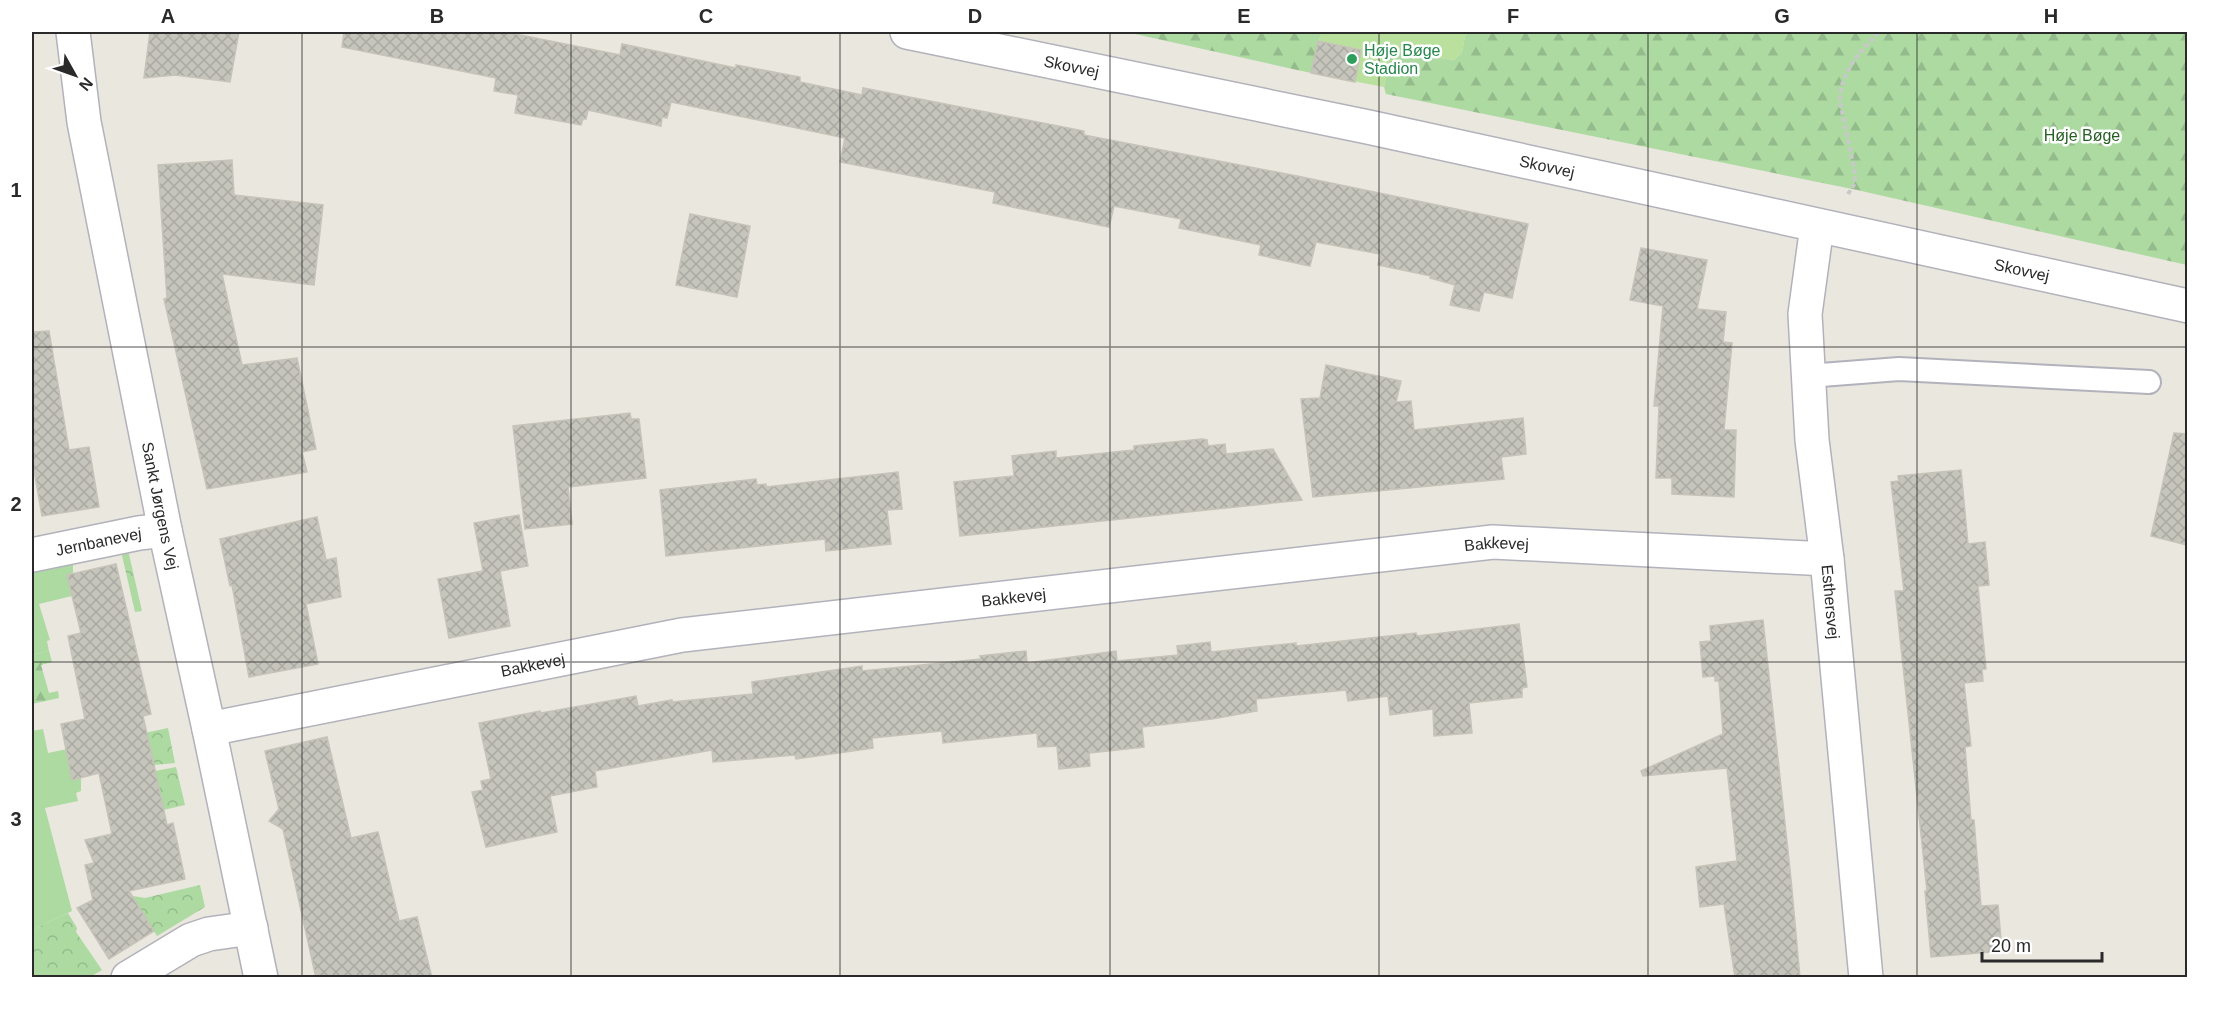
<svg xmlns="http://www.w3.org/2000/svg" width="2219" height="1009" viewBox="0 0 2219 1009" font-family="Helvetica,sans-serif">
<defs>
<pattern id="forest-firs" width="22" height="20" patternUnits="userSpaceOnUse" patternTransform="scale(1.5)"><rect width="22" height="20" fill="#acdaa1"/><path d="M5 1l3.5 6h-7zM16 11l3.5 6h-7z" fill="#94bb8b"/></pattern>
<pattern id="park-crowns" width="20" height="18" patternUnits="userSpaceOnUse" patternTransform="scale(1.5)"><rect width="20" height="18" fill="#acdaa1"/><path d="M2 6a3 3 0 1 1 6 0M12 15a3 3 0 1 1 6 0" fill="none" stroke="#94bb8b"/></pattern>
<pattern id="building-cross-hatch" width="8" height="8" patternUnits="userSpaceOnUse" patternTransform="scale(1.5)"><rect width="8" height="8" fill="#c6c5bc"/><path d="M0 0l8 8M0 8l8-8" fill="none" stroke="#aaa9a2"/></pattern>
</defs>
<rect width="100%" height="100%" fill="#eae7de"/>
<g fill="#acdaa1">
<path d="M 73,560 L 73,574 L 68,575 L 72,596 L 39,604 L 50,640 L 47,641 L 49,651 L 32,655 L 32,569 Z"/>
<path d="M 43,729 L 48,753 L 87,745 L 81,778 L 81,791 L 76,793 L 78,801 L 45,808 L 72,911 L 32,930 L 32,731 Z"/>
</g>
<g fill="url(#forest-firs)">
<path d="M 1126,32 L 1323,32 L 1318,41 L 1311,73 Z"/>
<path d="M 1466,32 L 2187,32 L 2187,265 L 1857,190 L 1386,94 L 1384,87 L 1391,51 L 1454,60 L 1462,52 Z"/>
<path d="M 49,651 L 52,662 L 41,665 L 49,693 L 58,691 L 59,698 L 32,704 L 32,655 Z"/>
</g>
<g fill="url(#park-crowns)">
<path d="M 128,550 L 142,611 L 135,612 L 121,551 Z"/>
<path d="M 168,728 L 175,763 L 154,765 L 93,744 Z"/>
<path d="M 176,767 L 185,805 L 163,810 L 155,771 Z"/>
<path d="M 200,885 L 205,907 L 157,936 L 135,901 L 127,895 L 145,898 Z"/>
<path d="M 68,913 L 77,928 L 76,932 L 102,970 L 90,977 L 32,977 L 32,930 Z"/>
</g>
<path fill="#bae09e" d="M 1323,32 L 1466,32 L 1462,52 L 1454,60 L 1391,52 L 1384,87 L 1311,73 L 1318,41 Z"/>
<g fill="url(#building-cross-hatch)" stroke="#c6c3b8" stroke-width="1.5">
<path d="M 150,32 L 239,32 L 230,82 L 175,75 L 144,78 Z"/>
<path d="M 344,32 L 506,32 L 620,55 L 622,44 L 736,68 L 736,65 L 800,77 L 800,82 L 862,95 L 863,88 L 1084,131 L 1084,135 L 1297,176 L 1528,224 L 1512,298 L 1484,292 L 1479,311 L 1450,305 L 1455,285 L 1430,278 L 1431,276 L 1378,265 L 1380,254 L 1316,242 L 1310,266 L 1259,255 L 1261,245 L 1179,228 L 1181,219 L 1114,206 L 1109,227 L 993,203 L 995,192 L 840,162 L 845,138 L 671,102 L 667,118 L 662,117 L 661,126 L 588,110 L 586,119 L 583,119 L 581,125 L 515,113 L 518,95 L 494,91 L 496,78 L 342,47 Z"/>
<path d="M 1318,41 L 1361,50 L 1355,82 L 1311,73 Z"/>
<path d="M 232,160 L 234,195 L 323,205 L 314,285 L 222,274 L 242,365 L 297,358 L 316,449 L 302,452 L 307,472 L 207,489 L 164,299 L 167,298 L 158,165 Z"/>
<path d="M 690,214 L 750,226 L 737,297 L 676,285 Z"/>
<path d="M 1641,248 L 1707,260 L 1697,309 L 1726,312 L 1723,342 L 1732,343 L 1724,430 L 1736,430 L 1734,497 L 1672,494 L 1672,478 L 1656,478 L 1659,406 L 1654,406 L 1663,306 L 1630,300 Z"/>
<path d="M 49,331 L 69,450 L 89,447 L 99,507 L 42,516 L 34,470 L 32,470 L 32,332 Z"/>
<path d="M 1326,365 L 1401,381 L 1396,402 L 1411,401 L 1414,430 L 1523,418 L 1526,454 L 1501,457 L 1504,479 L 1313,497 L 1301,399 L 1320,398 Z"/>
<path d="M 630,413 L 631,419 L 639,419 L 646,478 L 568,487 L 572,524 L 525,529 L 513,426 Z"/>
<path d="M 2174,433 L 2187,434 L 2187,545 L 2151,536 Z"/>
<path d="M 1202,439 L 1207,440 L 1208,446 L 1225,444 L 1226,454 L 1273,449 L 1302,500 L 960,536 L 954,482 L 1014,476 L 1012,456 L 1056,451 L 1056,458 L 1134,450 L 1134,446 Z"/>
<path d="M 1961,470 L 1968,544 L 1985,542 L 1989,585 L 1978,586 L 1986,669 L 1982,669 L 1983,681 L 1964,683 L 1971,746 L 1965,747 L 1971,820 L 1974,820 L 1981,906 L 1998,905 L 2002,951 L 1931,957 L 1925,891 L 1927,891 L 1895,591 L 1904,591 L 1891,482 L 1899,481 L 1898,476 Z"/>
<path d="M 898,472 L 902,509 L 887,510 L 891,544 L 826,551 L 825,539 L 666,556 L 660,490 L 756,479 L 757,485 L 766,484 L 766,487 Z"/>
<path d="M 519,515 L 528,566 L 500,571 L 510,626 L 449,638 L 438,579 L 483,571 L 474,523 Z"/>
<path d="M 317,517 L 326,560 L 336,558 L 341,597 L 306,604 L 318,664 L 249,677 L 232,585 L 230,586 L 220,539 Z"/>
<path d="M 116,564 L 151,714 L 143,716 L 154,765 L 167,825 L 173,823 L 185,879 L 129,891 L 154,931 L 109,959 L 77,908 L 93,900 L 85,865 L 94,863 L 85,840 L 112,834 L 99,773 L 72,780 L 61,724 L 85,719 L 68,636 L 81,633 L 67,575 Z"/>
<path d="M 1763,620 L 1791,879 L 1800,978 L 1735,978 L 1724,904 L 1700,907 L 1696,867 L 1737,861 L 1727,768 L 1643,776 L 1641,771 L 1723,734 L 1719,681 L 1715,681 L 1715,676 L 1703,677 L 1700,642 L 1711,641 L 1710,626 Z"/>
<path d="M 1519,624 L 1527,687 L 1522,688 L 1522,697 L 1469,703 L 1472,733 L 1434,736 L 1433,709 L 1390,715 L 1388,696 L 1348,701 L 1346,690 L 1256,699 L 1257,711 L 1212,719 L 1142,727 L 1144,747 L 1089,753 L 1090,766 L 1059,769 L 1057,746 L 1038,747 L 1037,733 L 943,743 L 942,731 L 872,738 L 873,748 L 796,759 L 795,755 L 713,762 L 712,750 L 595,771 L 597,787 L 550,796 L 557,832 L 486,847 L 472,792 L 483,790 L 481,781 L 491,779 L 479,723 L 540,711 L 541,713 L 636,696 L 638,706 L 672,700 L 672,702 L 753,694 L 752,682 L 862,666 L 862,671 L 981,659 L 980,656 L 1026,651 L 1027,663 L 1116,651 L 1117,661 L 1178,655 L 1177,646 L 1210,642 L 1211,652 L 1296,643 L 1296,646 L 1416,633 L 1417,636 Z"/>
<path d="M 327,737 L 351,838 L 378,832 L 399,921 L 417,917 L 432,978 L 316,978 L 283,829 L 269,821 L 279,809 L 265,751 Z"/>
</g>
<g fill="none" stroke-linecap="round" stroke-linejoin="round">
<defs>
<path id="lane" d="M 1808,376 L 1899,369 L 2149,382"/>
<g id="street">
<path id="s1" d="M 1817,226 L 1805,314 L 1812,440 L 1827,559 L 1866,978"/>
<path id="s2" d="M 32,555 L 139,533 L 165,530"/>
<path id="s3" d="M 209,729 L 682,635 L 1493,542 L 1827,559"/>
<path d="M 128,978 L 191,940 L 209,934 L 251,928"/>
</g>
<g id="secondary">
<path id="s4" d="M 73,32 L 84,122 L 109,248 L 165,530 L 209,729 L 261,978"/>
<path id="s5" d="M 907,32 L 1368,127 L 2188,306"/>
</g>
</defs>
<use href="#lane" stroke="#b2b2bc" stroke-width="26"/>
<use href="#street" stroke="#b2b2bc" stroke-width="36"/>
<use href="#secondary" stroke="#b2b2bc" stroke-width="36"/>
<path stroke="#c8c8c8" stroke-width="4" stroke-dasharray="4.5 3" stroke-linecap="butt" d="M 1848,194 L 1855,183 L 1855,173 L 1840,102 C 1839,74 1860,51 1879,32"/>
<use href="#lane" stroke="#fff" stroke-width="22"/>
<use href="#street" stroke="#fff" stroke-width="33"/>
<use href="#secondary" stroke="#fff" stroke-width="33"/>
</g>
<path fill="none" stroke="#2a2a2a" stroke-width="1.5" stroke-opacity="0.55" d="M 302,32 L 302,978M 571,32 L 571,978M 840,32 L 840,978M 1110,32 L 1110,978M 1379,32 L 1379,978M 1648,32 L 1648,978M 1917,32 L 1917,978M 32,347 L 2188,347M 32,662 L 2188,662"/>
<circle fill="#2e9e5b" stroke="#fff" stroke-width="2" cx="1352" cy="59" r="6"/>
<g text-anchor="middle" stroke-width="5" stroke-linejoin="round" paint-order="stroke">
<g font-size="16" fill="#27864d" stroke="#fff" text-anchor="start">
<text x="1364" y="56">Høje Bøge<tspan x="1364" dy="18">Stadion</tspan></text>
</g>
<g font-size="16" fill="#2a2a2a" stroke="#fff">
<text dy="6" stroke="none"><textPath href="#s5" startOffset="168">Skovvej</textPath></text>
<text dy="6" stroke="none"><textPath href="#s5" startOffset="654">Skovvej</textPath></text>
<text dy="6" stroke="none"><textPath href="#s5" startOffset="1140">Skovvej</textPath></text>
<text dy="6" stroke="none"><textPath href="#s4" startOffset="482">Sankt Jørgens Vej</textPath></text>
<text dy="6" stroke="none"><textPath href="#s2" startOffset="68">Jernbanevej</textPath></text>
<text dy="6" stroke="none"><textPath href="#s3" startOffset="1302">Bakkevej</textPath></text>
<text dy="6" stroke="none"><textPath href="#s3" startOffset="816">Bakkevej</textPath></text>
<text dy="6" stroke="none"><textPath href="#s1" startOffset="378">Esthersvej</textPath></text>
<text dy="6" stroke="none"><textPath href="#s3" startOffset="330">Bakkevej</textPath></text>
</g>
<g font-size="16" fill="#265f23" stroke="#fff">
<text x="2082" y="141">Høje Bøge</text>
</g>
</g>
<rect width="2219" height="1009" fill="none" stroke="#ffffff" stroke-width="66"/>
<g transform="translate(75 75) rotate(130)" stroke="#ffffff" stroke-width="4.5" paint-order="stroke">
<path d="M0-4.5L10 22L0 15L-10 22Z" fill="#2a2a2a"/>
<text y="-9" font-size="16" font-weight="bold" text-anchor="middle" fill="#2a2a2a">N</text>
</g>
<path d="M1982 952v9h120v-9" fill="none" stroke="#2a2a2a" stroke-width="3"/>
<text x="1991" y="952" font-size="18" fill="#2a2a2a" stroke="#ffffff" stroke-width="4.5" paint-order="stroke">20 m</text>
<rect x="33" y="33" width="2153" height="943" fill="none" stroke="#2a2a2a" stroke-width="2"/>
<g font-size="20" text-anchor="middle" font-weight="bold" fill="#2a2a2a">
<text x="168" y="23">A</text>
<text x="437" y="23">B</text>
<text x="706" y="23">C</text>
<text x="975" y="23">D</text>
<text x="1244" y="23">E</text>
<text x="1513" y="23">F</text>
<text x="1782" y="23">G</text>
<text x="2051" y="23">H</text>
<text x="16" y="197">1</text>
<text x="16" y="511">2</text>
<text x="16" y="826">3</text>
</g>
</svg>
